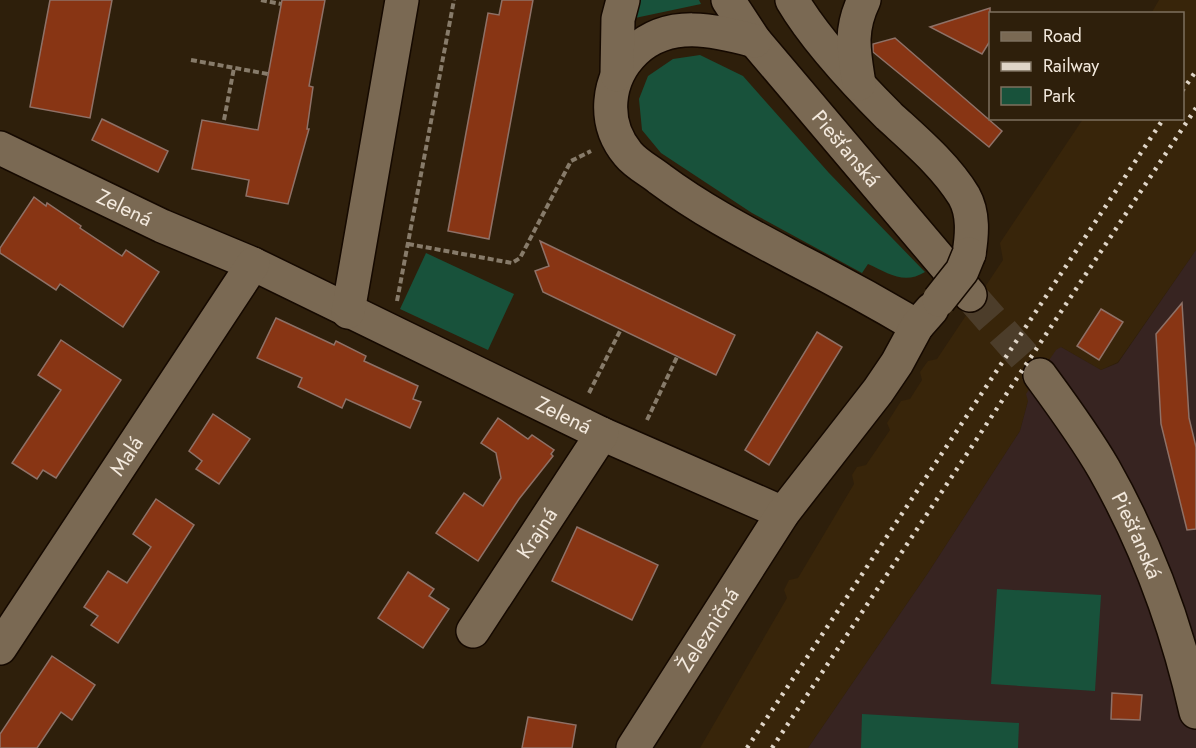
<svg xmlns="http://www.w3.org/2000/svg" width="1196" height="748" viewBox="0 0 1196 748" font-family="Jost,sans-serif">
<rect width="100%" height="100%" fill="#2e1f0b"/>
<path fill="#38250a" d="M 1159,0 L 1196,0 L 1196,250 L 1118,362 L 1101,370 L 1061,347 L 1028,401 L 1020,431 L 928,573 L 808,748 L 700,748 L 787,598 L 784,590 L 789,580 L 798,578 L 854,484 L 852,475 L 857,467 L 866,465 L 890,430 L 887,423 L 901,401 L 910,399 L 922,380 L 920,372 L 928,361 L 937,359 L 1003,260 L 1000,243 L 1083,119 L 1182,118 L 1182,14 L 1140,13 L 1152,12 Z"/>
<path fill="#372421" d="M 1196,250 L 1196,748 L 808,748 L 928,573 L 1020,431 L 1028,401 L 1026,394 L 1056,350 L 1061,347 L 1101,370 L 1118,363 Z"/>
<g fill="#18523b">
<path d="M 640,0 L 699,0 L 701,4 L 635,18 Z"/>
<path d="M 700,55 L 743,76 L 829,173 L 925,272 C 904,285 888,273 868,264 L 862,273 L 752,213 L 661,153 L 642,130 L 639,99 L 648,76 L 673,59 Z"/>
<path d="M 426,253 L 514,294 L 488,350 L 400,309 Z"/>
<path d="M 997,589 L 1101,595 L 1095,691 L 991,684 Z"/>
<path d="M 862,714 L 1019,723 L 1018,748 L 861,748 Z"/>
</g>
<g fill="#883514" stroke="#8e7167" stroke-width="1.5">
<path d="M 50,0 L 112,0 L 90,118 L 30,107 Z"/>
<path d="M 282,0 L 325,0 L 309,86 L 313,87 L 307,129 L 309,129 L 288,204 L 246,196 L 249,180 L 192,169 L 202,120 L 258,130 Z"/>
<path d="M 502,0 L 533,0 L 489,239 L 448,231 L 488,13 L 499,15 Z"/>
<path d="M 990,8 L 990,41 L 982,54 L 930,27 Z"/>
<path d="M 895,38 L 1002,131 L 989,147 L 873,52 L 873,44 Z"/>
<path d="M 102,119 L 168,151 L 158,172 L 92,140 Z"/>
<path d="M 34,197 L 46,206 L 47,203 L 81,226 L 80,228 L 122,256 L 126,250 L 159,272 L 123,327 L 60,284 L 56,290 L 0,253 L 0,248 Z"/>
<path d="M 540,241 L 735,335 L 716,375 L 543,292 L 535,271 L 549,266 Z"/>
<path d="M 1182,303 L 1189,418 L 1196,447 L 1196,529 L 1187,530 L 1161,424 L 1156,334 Z"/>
<path d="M 1101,309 L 1123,322 L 1099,360 L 1077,346 Z"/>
<path d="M 276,318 L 334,345 L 336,341 L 366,356 L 364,361 L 418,386 L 413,399 L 421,402 L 410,428 L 346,399 L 342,408 L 298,387 L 302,378 L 257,358 Z"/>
<path d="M 817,332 L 842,347 L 769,465 L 745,450 Z"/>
<path d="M 61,340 L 121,380 L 56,478 L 43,470 L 37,479 L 12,463 L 61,390 L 38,375 Z"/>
<path d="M 213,414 L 250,439 L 219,484 L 196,469 L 202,461 L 189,451 Z"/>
<path d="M 498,418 L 528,439 L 532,435 L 554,450 L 551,454 L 553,456 L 519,499 L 478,561 L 436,533 L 464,493 L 483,506 L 501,478 L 496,453 L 481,443 Z"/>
<path d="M 156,499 L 194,525 L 118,643 L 91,625 L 98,616 L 84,607 L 108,571 L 127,583 L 151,547 L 133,534 Z"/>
<path d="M 577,527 L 658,565 L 632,620 L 552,581 Z"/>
<path d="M 408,572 L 434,589 L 429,596 L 449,609 L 423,648 L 378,618 Z"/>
<path d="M 52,656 L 95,685 L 72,720 L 61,712 L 37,748 L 0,748 L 0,734 Z"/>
<path d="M 1112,693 L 1142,695 L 1140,720 L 1111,719 Z"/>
<path d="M 528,717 L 576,725 L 572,748 L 522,748 Z"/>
</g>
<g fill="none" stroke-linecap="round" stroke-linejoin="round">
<path stroke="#4c3d2a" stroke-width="33" stroke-dasharray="33 16" stroke-linecap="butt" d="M 970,295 L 1040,375"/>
<defs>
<g id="minor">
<path id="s1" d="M 728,0 L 755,41 L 970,295"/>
<path d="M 792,0 C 815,39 857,84 889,116 C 915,140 945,165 964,196 C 974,214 972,235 969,254"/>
<path d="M 755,41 C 714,30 669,19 635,51 C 606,79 602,123 628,154 C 636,164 650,171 660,179 C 703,211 750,235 797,260 C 838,281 878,303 917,326"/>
<path d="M 617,75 L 618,19 L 623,0"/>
<path d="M 859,84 C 854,52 849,31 864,0"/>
<path id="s2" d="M 0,148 L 162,226 L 253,264 L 602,434 L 783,513"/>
<path d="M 348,312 L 402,0"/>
<path id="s3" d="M 1040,375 C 1062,405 1085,436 1104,469 C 1147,545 1177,627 1196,712"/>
<path id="s4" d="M 473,631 L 602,434"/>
<path id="s5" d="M 0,648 L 253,264"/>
<path id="s6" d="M 633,748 L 783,513 L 878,391 L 897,363 L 917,326 L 932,309"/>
</g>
</defs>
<use href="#minor" stroke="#150900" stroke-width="36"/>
<g stroke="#877b6a" stroke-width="4" stroke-dasharray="6 3" stroke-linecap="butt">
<path d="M 261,0 L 281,4"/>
<path d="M 191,60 L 268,74"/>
<path d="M 224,120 L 234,68"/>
<path d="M 408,244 L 512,263 L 520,258 L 571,161 L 591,151"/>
<path d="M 397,301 L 454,0"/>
<path d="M 589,393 L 621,329"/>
<path d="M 647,420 L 677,357"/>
</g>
<use href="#minor" stroke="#7a6953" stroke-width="33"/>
<g stroke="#dfd5c8" stroke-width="4.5" stroke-dasharray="3 6" stroke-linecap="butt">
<path d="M 1182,91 L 1196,71"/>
<path d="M 747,748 L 1164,118"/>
<path d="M 772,748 L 1196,108"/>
</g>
<defs>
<path id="minor-bridge" d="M 939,300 L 962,271 L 969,254"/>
</defs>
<use href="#minor-bridge" stroke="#150900" stroke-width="36" stroke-linecap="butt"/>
<use href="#minor-bridge" stroke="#7a6953" stroke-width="33"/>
</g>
<g text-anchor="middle" stroke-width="4.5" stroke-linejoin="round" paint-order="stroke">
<g font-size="21" fill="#f3e9dd" stroke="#2e1f0b">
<text dy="7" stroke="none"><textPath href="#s1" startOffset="190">Piešťanská</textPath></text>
<text dy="7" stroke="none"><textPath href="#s2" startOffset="138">Zelená</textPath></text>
<text dy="7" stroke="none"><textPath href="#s2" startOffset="624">Zelená</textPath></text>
<text dy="7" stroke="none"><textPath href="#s5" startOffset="230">Malá</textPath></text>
<text dy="7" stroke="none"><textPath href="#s4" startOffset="117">Krajná</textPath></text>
<text dy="7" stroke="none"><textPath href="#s3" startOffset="188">Piešťanská</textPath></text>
<text dy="7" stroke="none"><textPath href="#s6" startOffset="140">Železničná</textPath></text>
</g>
</g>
<rect x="989" y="12" width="195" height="108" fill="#2e1f0b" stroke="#7d705f" stroke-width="1.5"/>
<rect x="1001" y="32" width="30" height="9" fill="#7a6953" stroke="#7d705f" stroke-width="1.5"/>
<text x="1043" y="42" font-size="18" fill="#f3e9dd">Road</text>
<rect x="1001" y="62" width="30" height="9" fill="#dfd5c8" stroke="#7d705f" stroke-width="1.5"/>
<text x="1043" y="72" font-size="18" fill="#f3e9dd">Railway</text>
<rect x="1001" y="87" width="30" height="18" fill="#18523b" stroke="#7d705f" stroke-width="1.5"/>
<text x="1043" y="102" font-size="18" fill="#f3e9dd">Park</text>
</svg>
